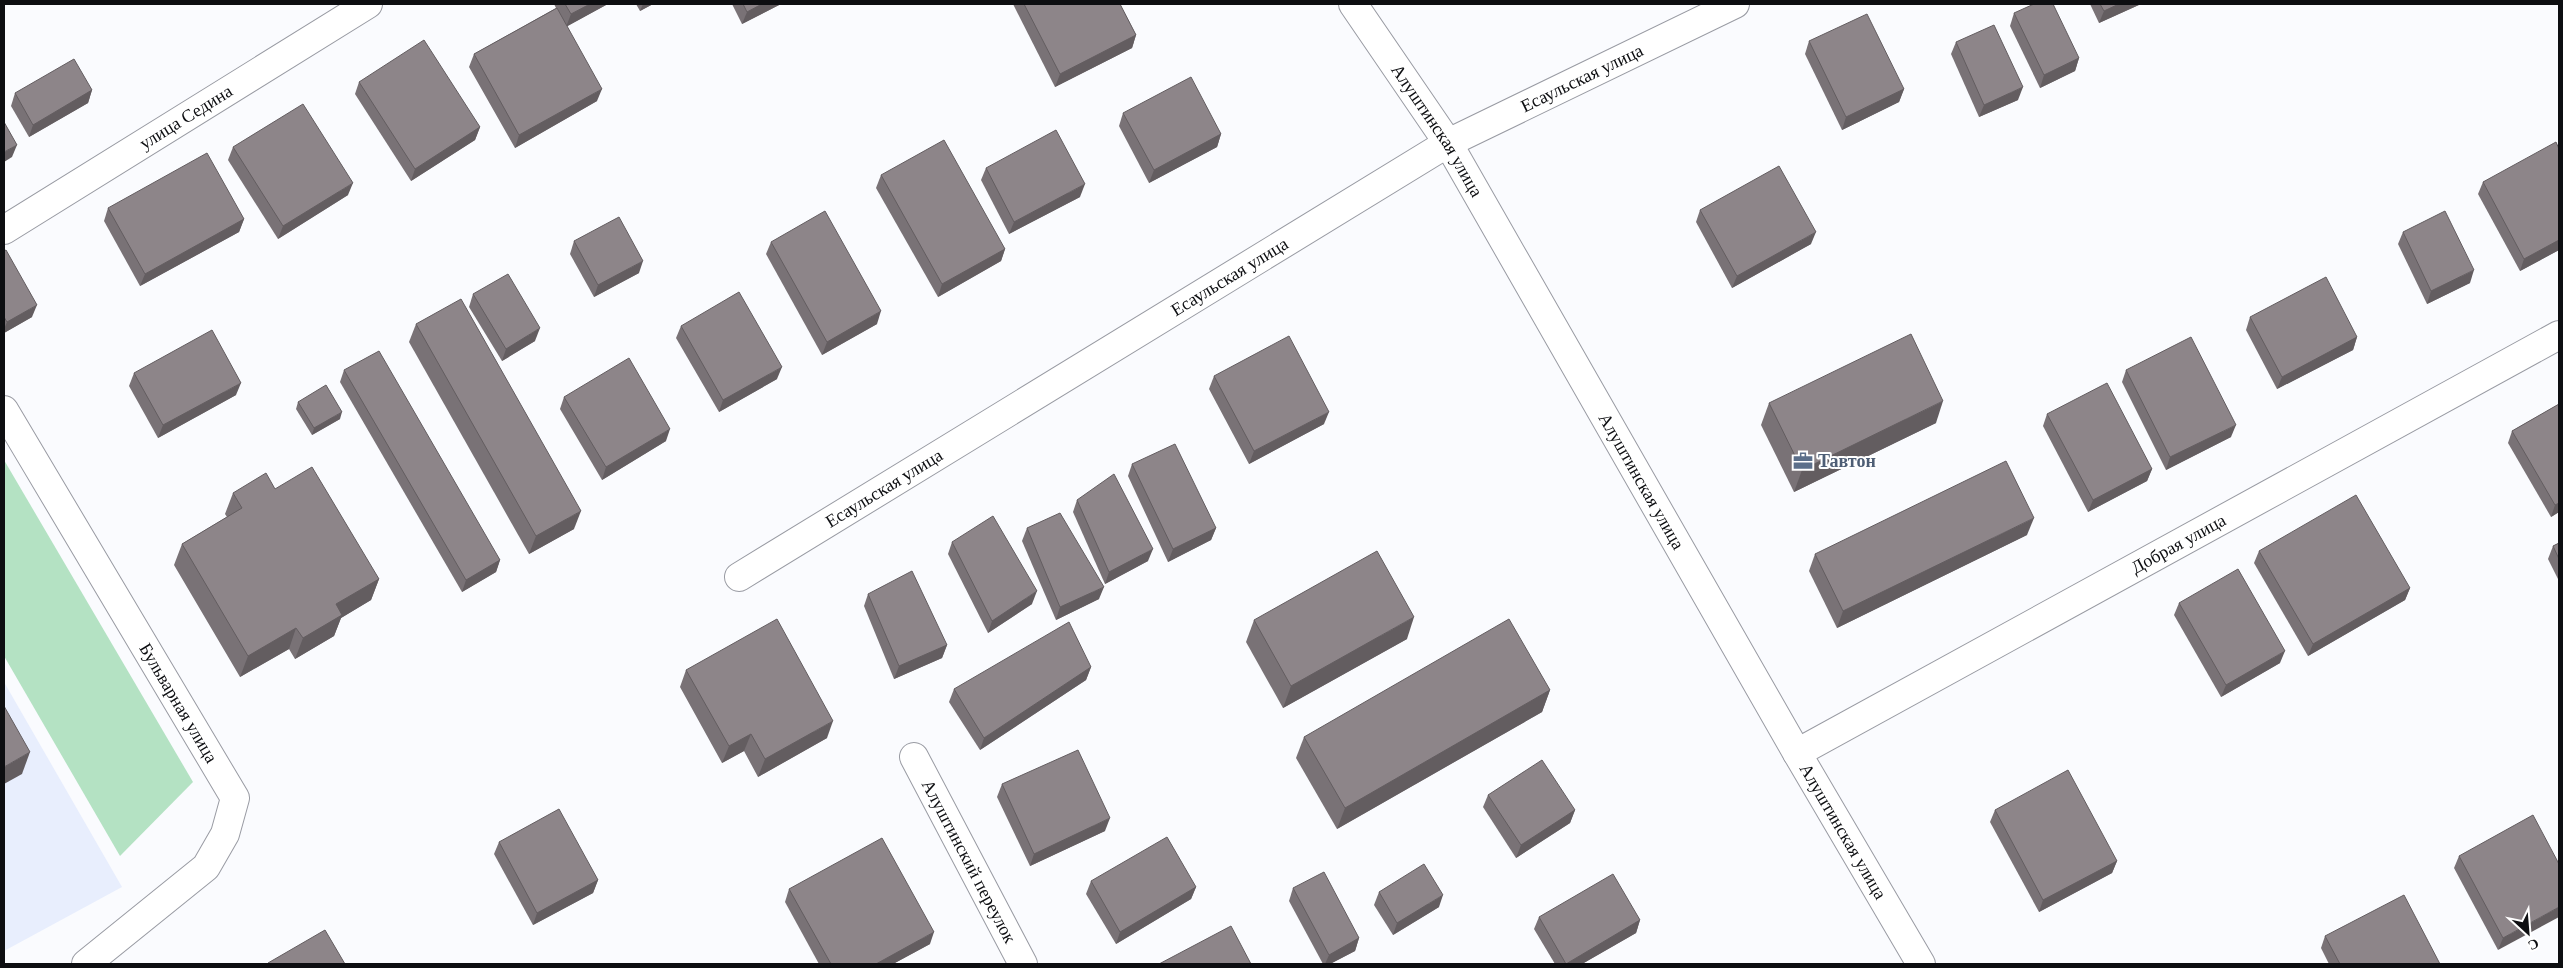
<svg xmlns="http://www.w3.org/2000/svg" width="2563" height="968" viewBox="0 0 2563 968" font-family="'Times New Roman',serif">
<rect width="100%" height="100%" fill="#fafbfe"/>
<path fill="#e8eefd" d="M 4,682 L 122,887 L 4,951 Z"/>
<path fill="#b4e2c3" d="M 4,460 L 193,782 L 120,856 L 4,656 Z"/>
<g fill="none" stroke-linecap="round" stroke-linejoin="round">
<defs>
<g id="minor">
<path id="s1" d="M 1353,4 L 1448,143 L 1797,753 L 1921,964"/>
<path id="s2" d="M 4,230 L 368,4"/>
<path id="s3" d="M 4,410 L 235,798 L 225,834 L 206,867 L 86,964"/>
<path id="s4" d="M 739,577 L 1448,143 L 1735,4"/>
<path id="s5" d="M 1797,753 L 2559,335"/>
<path id="s6" d="M 914,757 L 1023,964"/>
</g>
</defs>
<use href="#minor" stroke="#999ba3" stroke-width="30"/>
<use href="#minor" stroke="#fff" stroke-width="28"/>
</g>
<g fill="#797276">
<path d="M 554,4 L 607,4 L 606,5 L 567,26 L 597,101 L 515,148 L 469,67 L 474,54 L 556,8 Z"/>
<path d="M 636,4 L 653,4 L 640,11 Z"/>
<path d="M 732,4 L 781,4 L 742,24 Z"/>
<path d="M 1013,4 L 1120,4 L 1136,35 L 1132,48 L 1055,87 Z"/>
<path d="M 2090,4 L 2141,4 L 2099,23 Z"/>
<path d="M 2014,13 L 2079,58 L 2075,71 L 2040,88 L 2010,26 Z"/>
<path d="M 1809,41 L 1904,89 L 1899,102 L 1842,130 L 1805,54 Z"/>
<path d="M 1956,42 L 2018,100 L 1979,117 L 1951,54 Z"/>
<path d="M 359,82 L 480,127 L 475,140 L 411,181 L 355,94 Z"/>
<path d="M 92,90 L 88,103 L 29,137 L 11,106 L 15,93 Z"/>
<path d="M 1123,113 L 1221,134 L 1217,147 L 1149,183 L 1119,126 Z"/>
<path d="M 233,147 L 348,195 L 278,239 L 228,160 Z"/>
<path d="M 2559,149 L 2559,250 L 2520,271 L 2478,194 L 2483,182 Z"/>
<path d="M 986,168 L 1080,197 L 1009,234 L 981,180 Z"/>
<path d="M 881,175 L 1005,249 L 1001,261 L 938,297 L 876,188 Z"/>
<path d="M 108,208 L 244,219 L 239,232 L 140,286 L 104,221 Z"/>
<path d="M 1700,210 L 1811,244 L 1732,288 L 1696,222 Z"/>
<path d="M 2403,232 L 2470,283 L 2427,304 L 2398,244 Z"/>
<path d="M 574,241 L 639,273 L 594,297 L 570,254 Z"/>
<path d="M 771,242 L 877,324 L 822,355 L 766,254 Z"/>
<path d="M 4,251 L 32,317 L 4,333 Z"/>
<path d="M 473,294 L 535,341 L 502,361 L 469,307 Z"/>
<path d="M 2250,317 L 2357,337 L 2353,350 L 2277,389 L 2246,330 Z"/>
<path d="M 416,324 L 574,529 L 529,554 L 409,342 Z"/>
<path d="M 681,326 L 777,379 L 719,412 L 676,338 Z"/>
<path d="M 344,370 L 500,560 L 496,572 L 462,592 L 340,382 Z"/>
<path d="M 2126,370 L 2231,437 L 2166,470 L 2122,382 Z"/>
<path d="M 134,373 L 236,395 L 158,438 L 129,386 Z"/>
<path d="M 1214,376 L 1324,424 L 1249,464 L 1209,389 Z"/>
<path d="M 564,397 L 666,441 L 602,480 L 560,409 Z"/>
<path d="M 298,402 L 340,419 L 312,435 L 296,409 Z"/>
<path d="M 1769,403 L 1936,423 L 1794,492 L 1761,425 Z"/>
<path d="M 2559,404 L 2559,512 L 2551,517 L 2508,443 L 2512,431 Z"/>
<path d="M 2047,414 L 2152,469 L 2147,481 L 2088,512 L 2043,426 Z"/>
<path d="M 1132,464 L 1216,528 L 1211,540 L 1168,562 L 1128,476 Z"/>
<path d="M 275,489 L 379,579 L 371,600 L 341,618 L 334,636 L 295,659 L 289,649 L 240,677 L 174,565 L 182,544 L 227,517 L 225,514 L 233,493 Z"/>
<path d="M 1077,500 L 1148,561 L 1105,584 L 1073,512 Z"/>
<path d="M 1027,528 L 1099,599 L 1056,620 L 1022,541 Z"/>
<path d="M 2027,535 L 1837,628 L 1809,571 L 1815,554 Z"/>
<path d="M 952,542 L 1032,604 L 988,633 L 948,554 Z"/>
<path d="M 2559,543 L 2559,581 L 2548,559 L 2553,546 Z"/>
<path d="M 2259,551 L 2410,588 L 2405,600 L 2308,656 L 2254,563 Z"/>
<path d="M 868,594 L 947,645 L 942,658 L 894,679 L 864,606 Z"/>
<path d="M 2179,603 L 2280,663 L 2221,697 L 2174,615 Z"/>
<path d="M 1254,620 L 1407,639 L 1283,708 L 1246,642 Z"/>
<path d="M 1091,667 L 1086,680 L 980,750 L 949,702 L 954,689 Z"/>
<path d="M 686,670 L 827,738 L 758,777 L 744,751 L 722,763 L 680,687 Z"/>
<path d="M 1550,690 L 1542,712 L 1337,829 L 1296,758 L 1304,737 Z"/>
<path d="M 1002,784 L 1105,831 L 1030,866 L 997,797 Z"/>
<path d="M 1488,795 L 1575,810 L 1570,823 L 1516,858 L 1483,807 Z"/>
<path d="M 1995,810 L 2117,861 L 2112,873 L 2039,912 L 1990,822 Z"/>
<path d="M 499,842 L 598,880 L 593,893 L 533,925 L 494,854 Z"/>
<path d="M 2459,856 L 2559,864 L 2498,950 L 2454,868 Z"/>
<path d="M 1091,881 L 1196,887 L 1191,899 L 1116,944 L 1086,894 Z"/>
<path d="M 1293,888 L 1359,938 L 1355,951 L 1330,964 L 1323,964 L 1289,901 Z"/>
<path d="M 789,889 L 930,944 L 893,964 L 819,964 L 785,902 Z"/>
<path d="M 1379,892 L 1439,907 L 1393,935 L 1374,905 Z"/>
<path d="M 1539,917 L 1640,920 L 1636,933 L 1582,964 L 1555,964 L 1534,929 Z"/>
<path d="M 2325,936 L 2440,964 L 2329,964 L 2321,948 Z"/>
</g>
<g fill="#635d60">
<path d="M 590,4 L 607,4 L 606,5 L 566,27 L 571,14 Z"/>
<path d="M 643,4 L 653,4 L 640,11 Z"/>
<path d="M 762,4 L 781,4 L 742,24 L 747,12 Z"/>
<path d="M 2119,4 L 2141,4 L 2099,23 L 2104,11 Z"/>
<path d="M 1136,35 L 1132,48 L 1055,87 L 1060,74 Z"/>
<path d="M 2079,58 L 2075,71 L 2040,88 L 2044,75 Z"/>
<path d="M 2023,87 L 2018,100 L 1979,117 L 1984,105 Z"/>
<path d="M 602,89 L 597,101 L 515,148 L 519,135 Z"/>
<path d="M 1904,89 L 1899,102 L 1842,130 L 1846,117 Z"/>
<path d="M 92,90 L 88,103 L 29,137 L 33,125 Z"/>
<path d="M 480,127 L 475,140 L 411,181 L 415,169 Z"/>
<path d="M 1221,134 L 1217,147 L 1149,183 L 1154,170 Z"/>
<path d="M 17,145 L 12,157 L 4,162 L 4,152 Z"/>
<path d="M 353,183 L 348,195 L 278,239 L 283,226 Z"/>
<path d="M 1085,184 L 1080,197 L 1009,234 L 1014,222 Z"/>
<path d="M 244,219 L 239,232 L 140,286 L 145,274 Z"/>
<path d="M 1816,232 L 1811,244 L 1732,288 L 1737,276 Z"/>
<path d="M 2559,240 L 2559,250 L 2520,271 L 2524,259 Z"/>
<path d="M 1005,249 L 1001,261 L 938,297 L 942,284 Z"/>
<path d="M 643,261 L 639,273 L 594,297 L 598,285 Z"/>
<path d="M 2474,270 L 2470,283 L 2427,304 L 2431,291 Z"/>
<path d="M 37,305 L 32,317 L 4,333 L 4,329 L 7,322 Z"/>
<path d="M 881,311 L 877,324 L 822,355 L 827,342 Z"/>
<path d="M 540,328 L 535,341 L 502,361 L 506,349 Z"/>
<path d="M 2357,337 L 2353,350 L 2277,389 L 2282,377 Z"/>
<path d="M 782,367 L 777,379 L 719,412 L 723,400 Z"/>
<path d="M 241,383 L 236,395 L 158,438 L 163,425 Z"/>
<path d="M 1943,401 L 1936,423 L 1794,492 L 1802,470 Z"/>
<path d="M 342,412 L 340,419 L 312,435 L 314,428 Z"/>
<path d="M 1329,412 L 1324,424 L 1249,464 L 1254,451 Z"/>
<path d="M 2236,425 L 2231,437 L 2166,470 L 2170,457 Z"/>
<path d="M 670,429 L 666,441 L 602,480 L 606,467 Z"/>
<path d="M 2152,469 L 2147,481 L 2088,512 L 2093,500 Z"/>
<path d="M 2559,503 L 2559,512 L 2551,517 L 2555,505 Z"/>
<path d="M 581,511 L 574,529 L 529,554 L 536,536 Z"/>
<path d="M 2034,518 L 2027,535 L 1837,628 L 1843,611 Z"/>
<path d="M 1216,528 L 1211,540 L 1168,562 L 1173,549 Z"/>
<path d="M 1153,549 L 1148,561 L 1105,584 L 1109,572 Z"/>
<path d="M 500,560 L 496,572 L 462,592 L 466,580 Z"/>
<path d="M 379,579 L 371,600 L 341,618 L 334,636 L 295,659 L 303,638 L 336,604 Z"/>
<path d="M 1104,587 L 1099,599 L 1056,620 L 1060,607 Z"/>
<path d="M 2410,588 L 2405,600 L 2308,656 L 2313,644 Z"/>
<path d="M 1037,591 L 1032,604 L 988,633 L 992,621 Z"/>
<path d="M 1414,617 L 1407,639 L 1283,708 L 1291,686 Z"/>
<path d="M 296,628 L 289,649 L 240,677 L 248,656 Z"/>
<path d="M 947,645 L 942,658 L 894,679 L 899,666 Z"/>
<path d="M 2285,651 L 2280,663 L 2221,697 L 2226,685 Z"/>
<path d="M 1091,667 L 1086,680 L 980,750 L 984,738 Z"/>
<path d="M 1550,690 L 1542,712 L 1337,829 L 1345,808 Z"/>
<path d="M 833,721 L 827,738 L 758,777 L 765,759 Z"/>
<path d="M 751,734 L 744,751 L 722,763 L 729,746 Z"/>
<path d="M 30,752 L 22,774 L 4,784 L 4,767 Z"/>
<path d="M 1575,810 L 1570,823 L 1516,858 L 1521,845 Z"/>
<path d="M 1110,818 L 1105,831 L 1030,866 L 1034,854 Z"/>
<path d="M 2117,861 L 2112,873 L 2039,912 L 2043,900 Z"/>
<path d="M 598,880 L 593,893 L 533,925 L 537,913 Z"/>
<path d="M 1196,887 L 1191,899 L 1116,944 L 1120,932 Z"/>
<path d="M 1443,895 L 1439,907 L 1393,935 L 1397,923 Z"/>
<path d="M 2559,907 L 2559,917 L 2498,950 L 2503,938 Z"/>
<path d="M 1640,920 L 1636,933 L 1582,964 L 1566,964 Z"/>
<path d="M 934,932 L 930,944 L 893,964 L 876,964 Z"/>
<path d="M 1359,938 L 1355,951 L 1330,964 L 1325,964 L 1329,955 Z"/>
</g>
<g fill="#8d8589" stroke="#635d60">
<path d="M 565,4 L 590,4 L 571,14 Z"/>
<path d="M 743,4 L 762,4 L 747,12 Z"/>
<path d="M 1024,4 L 1120,4 L 1136,35 L 1060,74 Z"/>
<path d="M 2034,4 L 2053,4 L 2079,58 L 2044,75 L 2014,13 Z"/>
<path d="M 2100,4 L 2119,4 L 2104,11 Z"/>
<path d="M 557,8 L 602,89 L 519,135 L 474,54 Z"/>
<path d="M 1867,14 L 1904,89 L 1846,117 L 1809,41 Z"/>
<path d="M 1994,25 L 2023,87 L 1984,105 L 1956,42 Z"/>
<path d="M 424,40 L 480,127 L 415,169 L 359,82 Z"/>
<path d="M 74,59 L 92,90 L 33,125 L 15,93 Z"/>
<path d="M 1191,77 L 1221,134 L 1154,170 L 1123,113 Z"/>
<path d="M 303,104 L 353,183 L 283,226 L 233,147 Z"/>
<path d="M 4,122 L 17,145 L 4,152 Z"/>
<path d="M 1056,130 L 1085,184 L 1014,222 L 986,168 Z"/>
<path d="M 944,140 L 1005,249 L 942,284 L 881,175 Z"/>
<path d="M 2556,142 L 2559,149 L 2559,240 L 2524,259 L 2483,182 Z"/>
<path d="M 207,153 L 244,219 L 145,274 L 108,208 Z"/>
<path d="M 1779,166 L 1816,232 L 1737,276 L 1700,210 Z"/>
<path d="M 825,211 L 881,311 L 827,342 L 771,242 Z"/>
<path d="M 2445,211 L 2474,270 L 2431,291 L 2403,232 Z"/>
<path d="M 619,217 L 643,261 L 598,285 L 574,241 Z"/>
<path d="M 6,250 L 37,305 L 7,322 L 4,317 L 4,251 Z"/>
<path d="M 508,274 L 540,328 L 506,349 L 473,294 Z"/>
<path d="M 2326,277 L 2357,337 L 2282,377 L 2250,317 Z"/>
<path d="M 739,292 L 782,367 L 723,400 L 681,326 Z"/>
<path d="M 461,299 L 581,511 L 536,536 L 416,324 Z"/>
<path d="M 212,330 L 241,383 L 163,425 L 134,373 Z"/>
<path d="M 1911,334 L 1943,401 L 1802,470 L 1769,403 Z"/>
<path d="M 1289,336 L 1329,412 L 1254,451 L 1214,376 Z"/>
<path d="M 2191,337 L 2236,425 L 2170,457 L 2126,370 Z"/>
<path d="M 379,351 L 500,560 L 466,580 L 344,370 Z"/>
<path d="M 629,358 L 670,429 L 606,467 L 564,397 Z"/>
<path d="M 2107,383 L 2152,469 L 2093,500 L 2047,414 Z"/>
<path d="M 326,385 L 342,412 L 314,428 L 298,402 Z"/>
<path d="M 2559,404 L 2559,503 L 2555,505 L 2512,431 Z"/>
<path d="M 1175,444 L 1216,528 L 1173,549 L 1132,464 Z"/>
<path d="M 2006,461 L 2034,518 L 1843,611 L 1815,554 Z"/>
<path d="M 312,467 L 379,579 L 336,604 L 342,615 L 303,638 L 296,628 L 248,656 L 182,544 L 242,508 L 233,493 L 266,473 L 275,489 Z"/>
<path d="M 1114,474 L 1153,549 L 1109,572 L 1077,500 Z"/>
<path d="M 2356,495 L 2410,588 L 2313,644 L 2259,551 Z"/>
<path d="M 1060,513 L 1104,587 L 1060,607 L 1027,528 Z"/>
<path d="M 993,516 L 1037,591 L 992,621 L 952,542 Z"/>
<path d="M 2559,543 L 2559,559 L 2553,546 Z"/>
<path d="M 1377,551 L 1414,617 L 1291,686 L 1254,620 Z"/>
<path d="M 2238,569 L 2285,651 L 2226,685 L 2179,603 Z"/>
<path d="M 912,571 L 947,645 L 899,666 L 868,594 Z"/>
<path d="M 777,619 L 833,721 L 765,759 L 751,734 L 729,746 L 686,670 Z"/>
<path d="M 1509,619 L 1550,690 L 1345,808 L 1304,737 Z"/>
<path d="M 1069,622 L 1091,667 L 984,738 L 954,689 Z"/>
<path d="M 4,706 L 30,752 L 4,767 Z"/>
<path d="M 1078,750 L 1110,818 L 1034,854 L 1002,784 Z"/>
<path d="M 1542,760 L 1575,810 L 1521,845 L 1488,795 Z"/>
<path d="M 2068,770 L 2117,861 L 2043,900 L 1995,810 Z"/>
<path d="M 559,809 L 598,880 L 537,913 L 499,842 Z"/>
<path d="M 2533,815 L 2559,864 L 2559,907 L 2503,938 L 2459,856 Z"/>
<path d="M 1167,837 L 1196,887 L 1120,932 L 1091,881 Z"/>
<path d="M 882,838 L 934,932 L 876,964 L 831,964 L 789,889 Z"/>
<path d="M 1424,864 L 1443,895 L 1397,923 L 1379,892 Z"/>
<path d="M 1324,872 L 1359,938 L 1329,955 L 1293,888 Z"/>
<path d="M 1613,874 L 1640,920 L 1566,964 L 1539,917 Z"/>
<path d="M 2404,895 L 2440,964 L 2340,964 L 2325,936 Z"/>
<path d="M 1231,926 L 1251,964 L 1159,964 Z"/>
<path d="M 325,930 L 345,964 L 268,964 L 268,963 Z"/>
</g>
<defs>
<symbol id="office-bare" viewBox="-9 -9 18 18"><path d="M-6-3h4V-5.5h4V-3h4V5H-6ZM-1-4.5V-3h2v-1.5ZM-6 0V1H6V0Z" fill="#5c6f8a" stroke="#fff" stroke-width="2.5" paint-order="stroke"/></symbol>
</defs>
<g fill-rule="evenodd">
<use href="#office-bare" x="1789" y="447" width="28" height="28"/>
</g>
<g text-anchor="middle" stroke-width="4" stroke-linejoin="round" paint-order="stroke">
<g font-size="18" fill="#0d0e11" stroke="#fff">
<text dy="6" stroke="none"><textPath href="#s4" startOffset="980">Есаульская улица</textPath></text>
<text dy="6" stroke="none"><textPath href="#s2" startOffset="214">улица Седина</textPath></text>
<text dy="6" stroke="none"><textPath href="#s1" startOffset="152">Алуштинская улица</textPath></text>
<text dy="6" stroke="none"><textPath href="#s4" startOffset="575">Есаульская улица</textPath></text>
<text dy="6" stroke="none"><textPath href="#s1" startOffset="558">Алуштинская улица</textPath></text>
<text dy="6" stroke="none"><textPath href="#s4" startOffset="170">Есаульская улица</textPath></text>
<text dy="6" stroke="none"><textPath href="#s5" startOffset="435">Добрая улица</textPath></text>
<text dy="6" stroke="none"><textPath href="#s3" startOffset="341">Бульварная улица</textPath></text>
<text dy="6" stroke="none"><textPath href="#s1" startOffset="962">Алуштинская улица</textPath></text>
<text dy="6" stroke="none"><textPath href="#s6" startOffset="118">Алуштинский переулок</textPath></text>
</g>
<g font-size="18" font-weight="bold" fill="#4e5e75" stroke="#fff" text-anchor="start">
<text x="1818" y="467">Тавтон</text>
</g>
</g>
<rect width="2563" height="968" fill="none" stroke="#0d0e11" stroke-width="10"/>
<g transform="translate(2528 933) rotate(154)" stroke="#ffffff" stroke-width="4" paint-order="stroke">
<path d="M0-4L9 19L0 12L-9 19Z" fill="#0d0e11"/>
<text y="-8" font-size="14" font-weight="bold" text-anchor="middle" fill="#0d0e11">С</text>
</g>
</svg>
